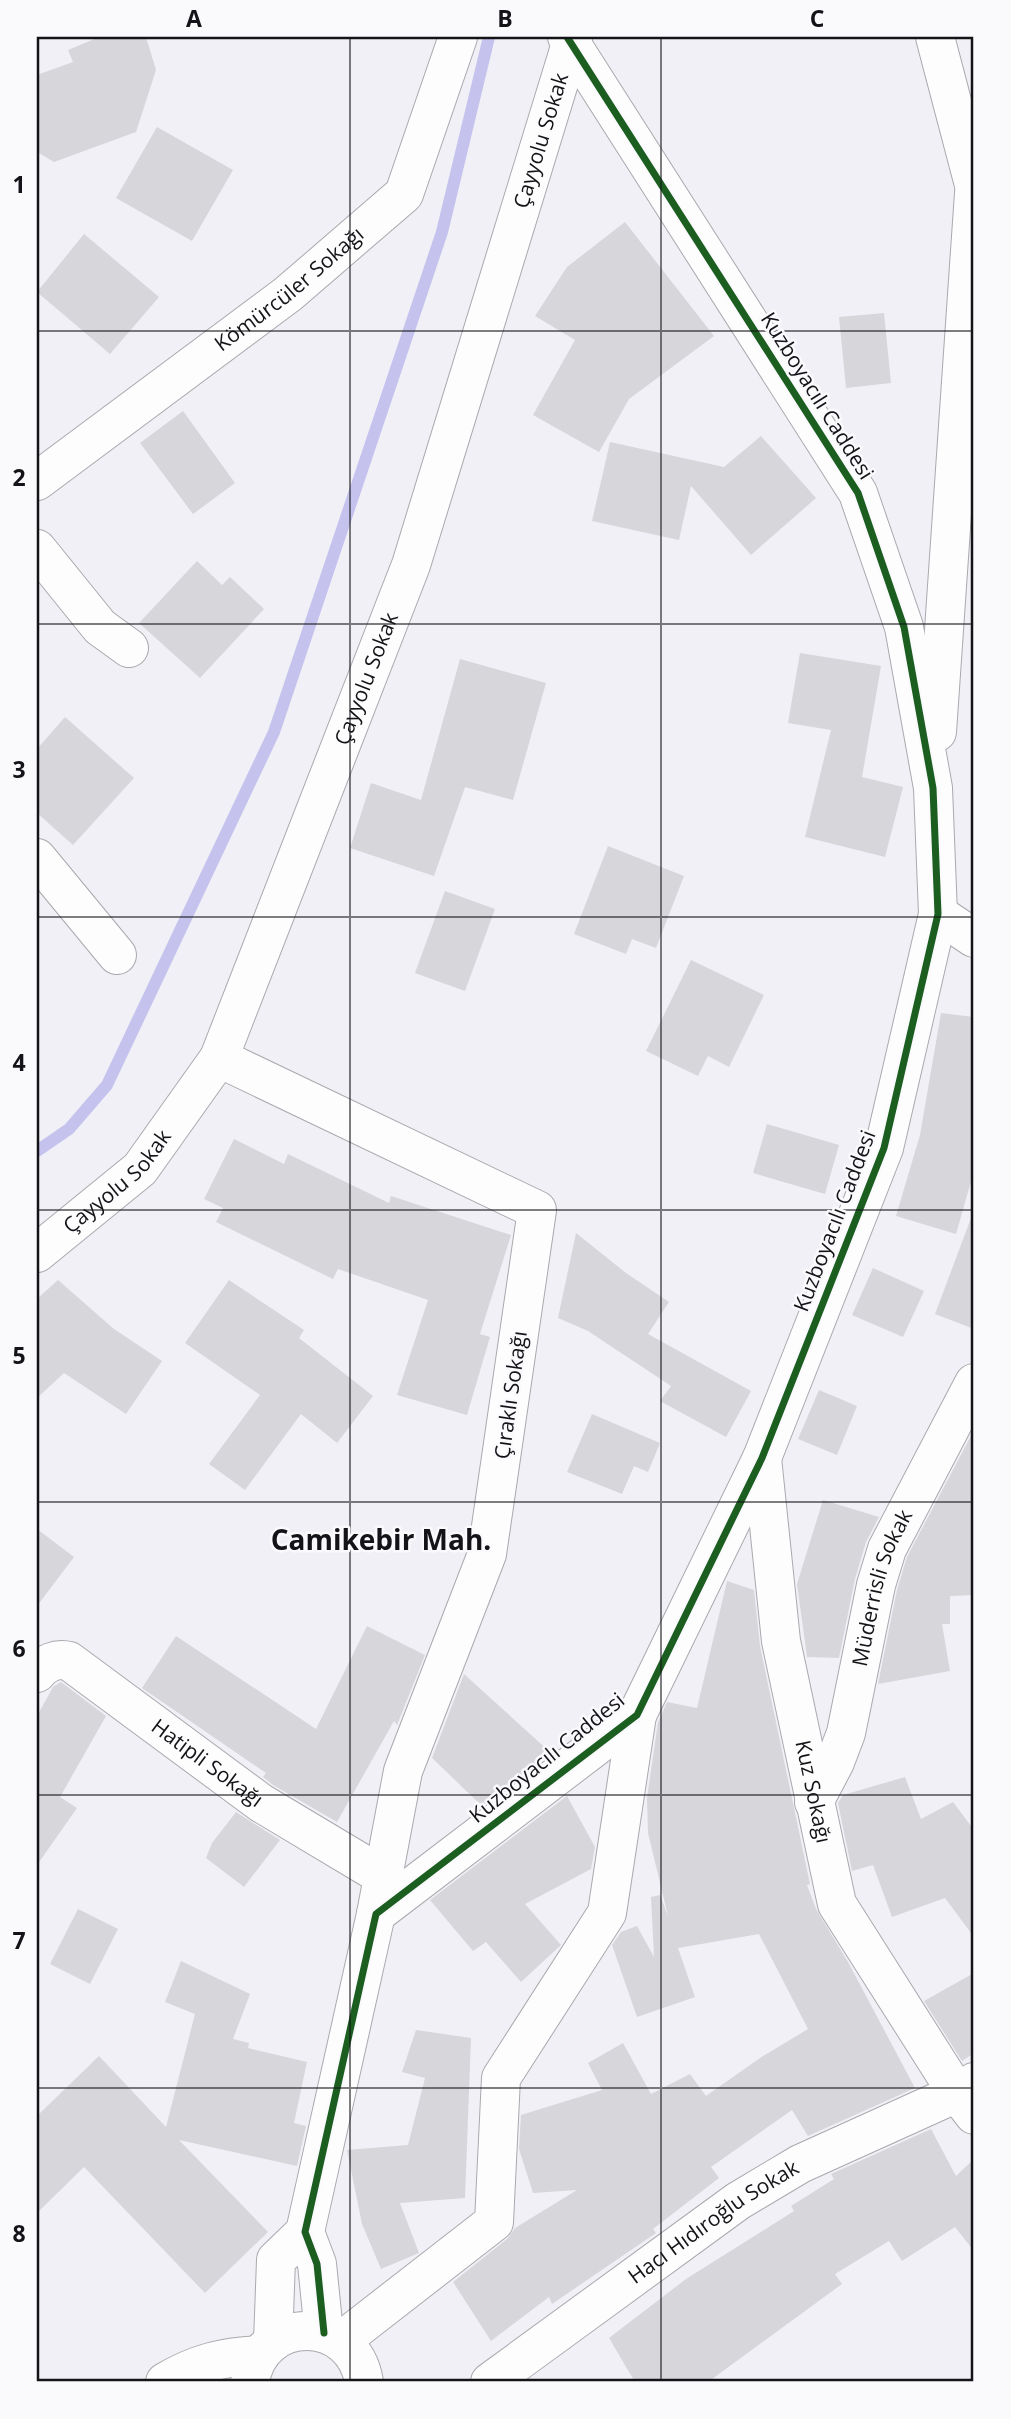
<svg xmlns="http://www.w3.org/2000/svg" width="1011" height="2419" viewBox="0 0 1011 2419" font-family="'Open Sans',sans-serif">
<rect width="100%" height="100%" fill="#f0f0f6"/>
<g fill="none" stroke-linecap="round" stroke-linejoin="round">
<path stroke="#c5c3ed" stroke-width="12" d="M 37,1151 L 69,1129 L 107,1085 L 274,732 L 442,232 L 489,37"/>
</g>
<g fill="#d6d6db">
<path d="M 99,37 L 146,37 L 156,70 L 136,132 L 54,162 L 37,152 L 37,75 L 73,62 L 68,50 Z"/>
<path d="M 157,127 L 233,170 L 192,241 L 116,198 Z"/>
<path d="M 625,222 L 714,336 L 629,399 L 599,452 L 533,415 L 575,340 L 535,316 L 567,267 Z"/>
<path d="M 84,234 L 159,297 L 110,354 L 37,292 Z"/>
<path d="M 884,313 L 891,383 L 846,388 L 839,317 Z"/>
<path d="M 183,411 L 235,483 L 193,514 L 140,443 Z"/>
<path d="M 761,436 L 816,498 L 751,555 L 691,486 L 679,540 L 592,521 L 610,442 L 724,467 Z"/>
<path d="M 197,561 L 222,585 L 230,577 L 264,609 L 200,678 L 139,623 Z"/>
<path d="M 800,653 L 881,666 L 862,777 L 903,787 L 885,857 L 805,837 L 831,730 L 788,723 Z"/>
<path d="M 460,659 L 546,683 L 513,800 L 465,787 L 434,876 L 350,848 L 371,783 L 421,800 Z"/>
<path d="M 65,717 L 134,778 L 73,845 L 37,813 L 37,749 Z"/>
<path d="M 608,846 L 684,876 L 656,948 L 632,939 L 626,954 L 574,934 Z"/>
<path d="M 445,891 L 495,909 L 465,991 L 415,973 Z"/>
<path d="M 691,960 L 764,995 L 729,1067 L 708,1056 L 698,1076 L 646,1051 Z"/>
<path d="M 941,1013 L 974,1017 L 974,1171 L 956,1234 L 896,1216 L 920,1135 Z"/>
<path d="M 767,1124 L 839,1145 L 825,1194 L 753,1173 Z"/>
<path d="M 234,1139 L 284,1164 L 288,1154 L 389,1203 L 391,1196 L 511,1235 L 480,1334 L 490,1337 L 467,1415 L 397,1395 L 428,1300 L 338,1269 L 333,1279 L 216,1222 L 223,1208 L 204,1199 Z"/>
<path d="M 971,1218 L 974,1218 L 974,1329 L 935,1314 Z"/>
<path d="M 576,1233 L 626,1273 L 669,1302 L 648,1334 L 751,1391 L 726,1437 L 660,1401 L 671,1386 L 588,1331 L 558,1318 Z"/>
<path d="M 873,1268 L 924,1291 L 903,1337 L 852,1315 Z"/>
<path d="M 58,1280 L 114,1329 L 162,1361 L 126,1414 L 64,1373 L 37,1398 L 37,1299 Z"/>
<path d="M 229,1280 L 304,1330 L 299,1338 L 373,1396 L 337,1443 L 301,1414 L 245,1490 L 209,1464 L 260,1395 L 185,1343 Z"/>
<path d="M 819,1390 L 857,1406 L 837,1455 L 798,1439 Z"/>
<path d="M 592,1414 L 660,1443 L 648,1472 L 634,1466 L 622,1494 L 567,1472 Z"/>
<path d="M 974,1430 L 974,1595 L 950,1596 L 950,1624 L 942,1624 L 950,1671 L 878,1684 L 897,1590 L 907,1557 Z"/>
<path d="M 823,1500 L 879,1517 L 866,1542 L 855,1579 L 839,1658 L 807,1657 L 797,1584 Z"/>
<path d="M 37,1529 L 74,1557 L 37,1606 Z"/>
<path d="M 727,1581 L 754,1590 L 760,1646 L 810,1884 L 807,1885 L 816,1909 L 848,1962 L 915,2088 L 808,2136 L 792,2110 L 711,2167 L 719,2178 L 653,2229 L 656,2233 L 552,2304 L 549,2297 L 491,2341 L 453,2282 L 507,2239 L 515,2228 L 577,2190 L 533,2193 L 519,2149 L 521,2115 L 602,2090 L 588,2063 L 623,2043 L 651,2094 L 690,2074 L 706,2096 L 760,2058 L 808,2029 L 759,1934 L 678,1948 L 695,1997 L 637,2017 L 612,1945 L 621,1932 L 637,1926 L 654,1957 L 651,1897 L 660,1895 L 668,1916 L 648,1833 L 647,1798 L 658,1722 L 667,1702 L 697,1708 Z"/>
<path d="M 367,1626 L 425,1655 L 397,1725 L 394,1721 L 337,1822 L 273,1785 L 263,1777 L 266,1773 L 142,1688 L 176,1636 L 316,1729 Z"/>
<path d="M 464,1674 L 551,1753 L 482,1806 L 432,1758 Z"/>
<path d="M 61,1682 L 106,1716 L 60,1797 L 77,1808 L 37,1865 L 37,1716 L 53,1687 Z"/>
<path d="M 905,1777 L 921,1819 L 953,1802 L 974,1830 L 974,1937 L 945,1898 L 892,1917 L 873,1865 L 852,1871 L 838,1803 L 843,1795 Z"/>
<path d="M 567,1796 L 595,1847 L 591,1869 L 525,1904 L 561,1945 L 521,1982 L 486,1942 L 473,1951 L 430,1900 Z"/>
<path d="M 236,1812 L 280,1840 L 244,1887 L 206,1858 L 212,1843 Z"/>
<path d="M 78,1909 L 118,1929 L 90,1984 L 50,1964 Z"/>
<path d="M 181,1961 L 250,1994 L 233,2039 L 249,2043 L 248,2048 L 307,2062 L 294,2123 L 306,2126 L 297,2166 L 179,2140 L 268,2232 L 205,2293 L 84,2167 L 37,2213 L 37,2116 L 99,2056 L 166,2127 L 195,2014 L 165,2002 Z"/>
<path d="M 974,1973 L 974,2053 L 962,2061 L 924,2001 Z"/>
<path d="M 416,2030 L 471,2038 L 465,2198 L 400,2203 L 419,2253 L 381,2269 L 362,2224 L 347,2150 L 408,2145 L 425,2078 L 402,2072 Z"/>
<path d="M 931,2129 L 956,2176 L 974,2159 L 974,2251 L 955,2227 L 902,2261 L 889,2241 L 835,2274 L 842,2284 L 708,2382 L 635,2382 L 609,2338 L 686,2279 L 794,2211 L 791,2206 L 834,2179 L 831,2174 Z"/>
</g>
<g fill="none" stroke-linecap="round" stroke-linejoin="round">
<defs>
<g id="minor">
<path d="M 935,37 L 974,185"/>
<path id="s1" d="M 37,481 L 288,294 L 404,194 L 458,37"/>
<path d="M 37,549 L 100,627 L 129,648"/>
<path d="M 937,732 L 974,193"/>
<path d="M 37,858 L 117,955"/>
<path d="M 938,914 L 974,938"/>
<path d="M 219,1058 L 537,1210 L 487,1554 L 403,1771 L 376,1914"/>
<path id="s2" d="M 37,1253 L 140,1169 L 219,1058 L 411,565 L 573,37"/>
<path id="s3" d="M 762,1458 L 781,1641 L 837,1904 L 957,2093 L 974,2115"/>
<path id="s4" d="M 37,1673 C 44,1663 57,1658 69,1661 L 261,1803 L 383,1876"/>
<path id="s5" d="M 814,1802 L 835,1762 L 846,1733 L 876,1585 L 887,1549 L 974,1383"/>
<path d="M 324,2333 L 317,2264 L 305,2232 L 376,1914 L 637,1715 L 762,1458 L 884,1148 L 938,914 L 933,788 L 904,627 L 858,493 L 567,37"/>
<path d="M 341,2341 L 494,2222 L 501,2078 L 607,1913 L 637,1715"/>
<path d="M 273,2342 L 276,2260 L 305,2232"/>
<path d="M 165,2382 C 195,2364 224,2356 260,2355"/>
<path d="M 250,2382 C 260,2314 353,2314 364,2382"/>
<path id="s6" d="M 490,2382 L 738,2201 L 800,2164 L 957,2093 L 974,2082"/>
</g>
</defs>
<use href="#minor" stroke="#a9a9ae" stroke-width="40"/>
<use href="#minor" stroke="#fdfdfe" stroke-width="38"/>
<defs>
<path id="cycleway" d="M 324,2333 L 317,2264 L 305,2232 L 376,1914 L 637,1715 L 762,1458 L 884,1148 L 938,914 L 933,788 L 904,627 L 858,493 L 567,37"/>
</defs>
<use href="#cycleway" stroke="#fafafd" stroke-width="11"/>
<use href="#cycleway" stroke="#1b5e20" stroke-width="7"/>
</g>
<path fill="none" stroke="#141418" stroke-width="2" stroke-opacity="0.55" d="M 350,37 L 350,2382M 661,37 L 661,2382M 37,331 L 974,331M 37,624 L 974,624M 37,917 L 974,917M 37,1210 L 974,1210M 37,1502 L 974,1502M 37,1795 L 974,1795M 37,2088 L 974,2088"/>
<g text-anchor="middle" stroke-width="5" stroke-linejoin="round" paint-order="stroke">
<g font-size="21" fill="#141418" stroke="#fafafd">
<text dy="7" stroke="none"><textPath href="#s2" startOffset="1242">Çayyolu Sokak</textPath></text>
<text dy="7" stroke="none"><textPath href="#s1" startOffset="317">Kömürcüler Sokağı</textPath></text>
<text transform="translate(817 396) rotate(58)" y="7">Kuzboyacılı Caddesi</text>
<text dy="7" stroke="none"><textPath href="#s2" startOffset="676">Çayyolu Sokak</textPath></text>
<text dy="7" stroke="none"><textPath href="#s2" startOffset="108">Çayyolu Sokak</textPath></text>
<text transform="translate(835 1221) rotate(-69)" y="7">Kuzboyacılı Caddesi</text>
<text transform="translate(511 1395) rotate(-82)" y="7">Çıraklı Sokağı</text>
<text dy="7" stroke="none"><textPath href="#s5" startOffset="226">Müderrisli Sokak</textPath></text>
<text transform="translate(547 1758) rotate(-39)" y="7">Kuzboyacılı Caddesi</text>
<text dy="7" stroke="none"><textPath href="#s4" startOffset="208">Hatipli Sokağı</textPath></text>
<text dy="7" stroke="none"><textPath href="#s3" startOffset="338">Kuz Sokağı</textPath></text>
<text dy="7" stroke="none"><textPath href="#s6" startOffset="275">Hacı Hıdıroğlu Sokak</textPath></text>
</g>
<g font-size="28" font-weight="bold" fill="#141418" stroke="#fafafd">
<text x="381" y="1550">Camikebir Mah.</text>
</g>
</g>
<rect width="1011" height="2419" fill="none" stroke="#fafafd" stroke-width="77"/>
<rect x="38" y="38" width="934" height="2342" fill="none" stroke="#141418" stroke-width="2.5"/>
<g font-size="23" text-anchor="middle" font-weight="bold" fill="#141418">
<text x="194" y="27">A</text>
<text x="505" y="27">B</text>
<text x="817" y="27">C</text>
<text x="19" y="193">1</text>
<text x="19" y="486">2</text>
<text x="19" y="778">3</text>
<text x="19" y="1071">4</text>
<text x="19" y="1364">5</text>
<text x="19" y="1657">6</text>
<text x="19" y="1949">7</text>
<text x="19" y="2242">8</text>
</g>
</svg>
